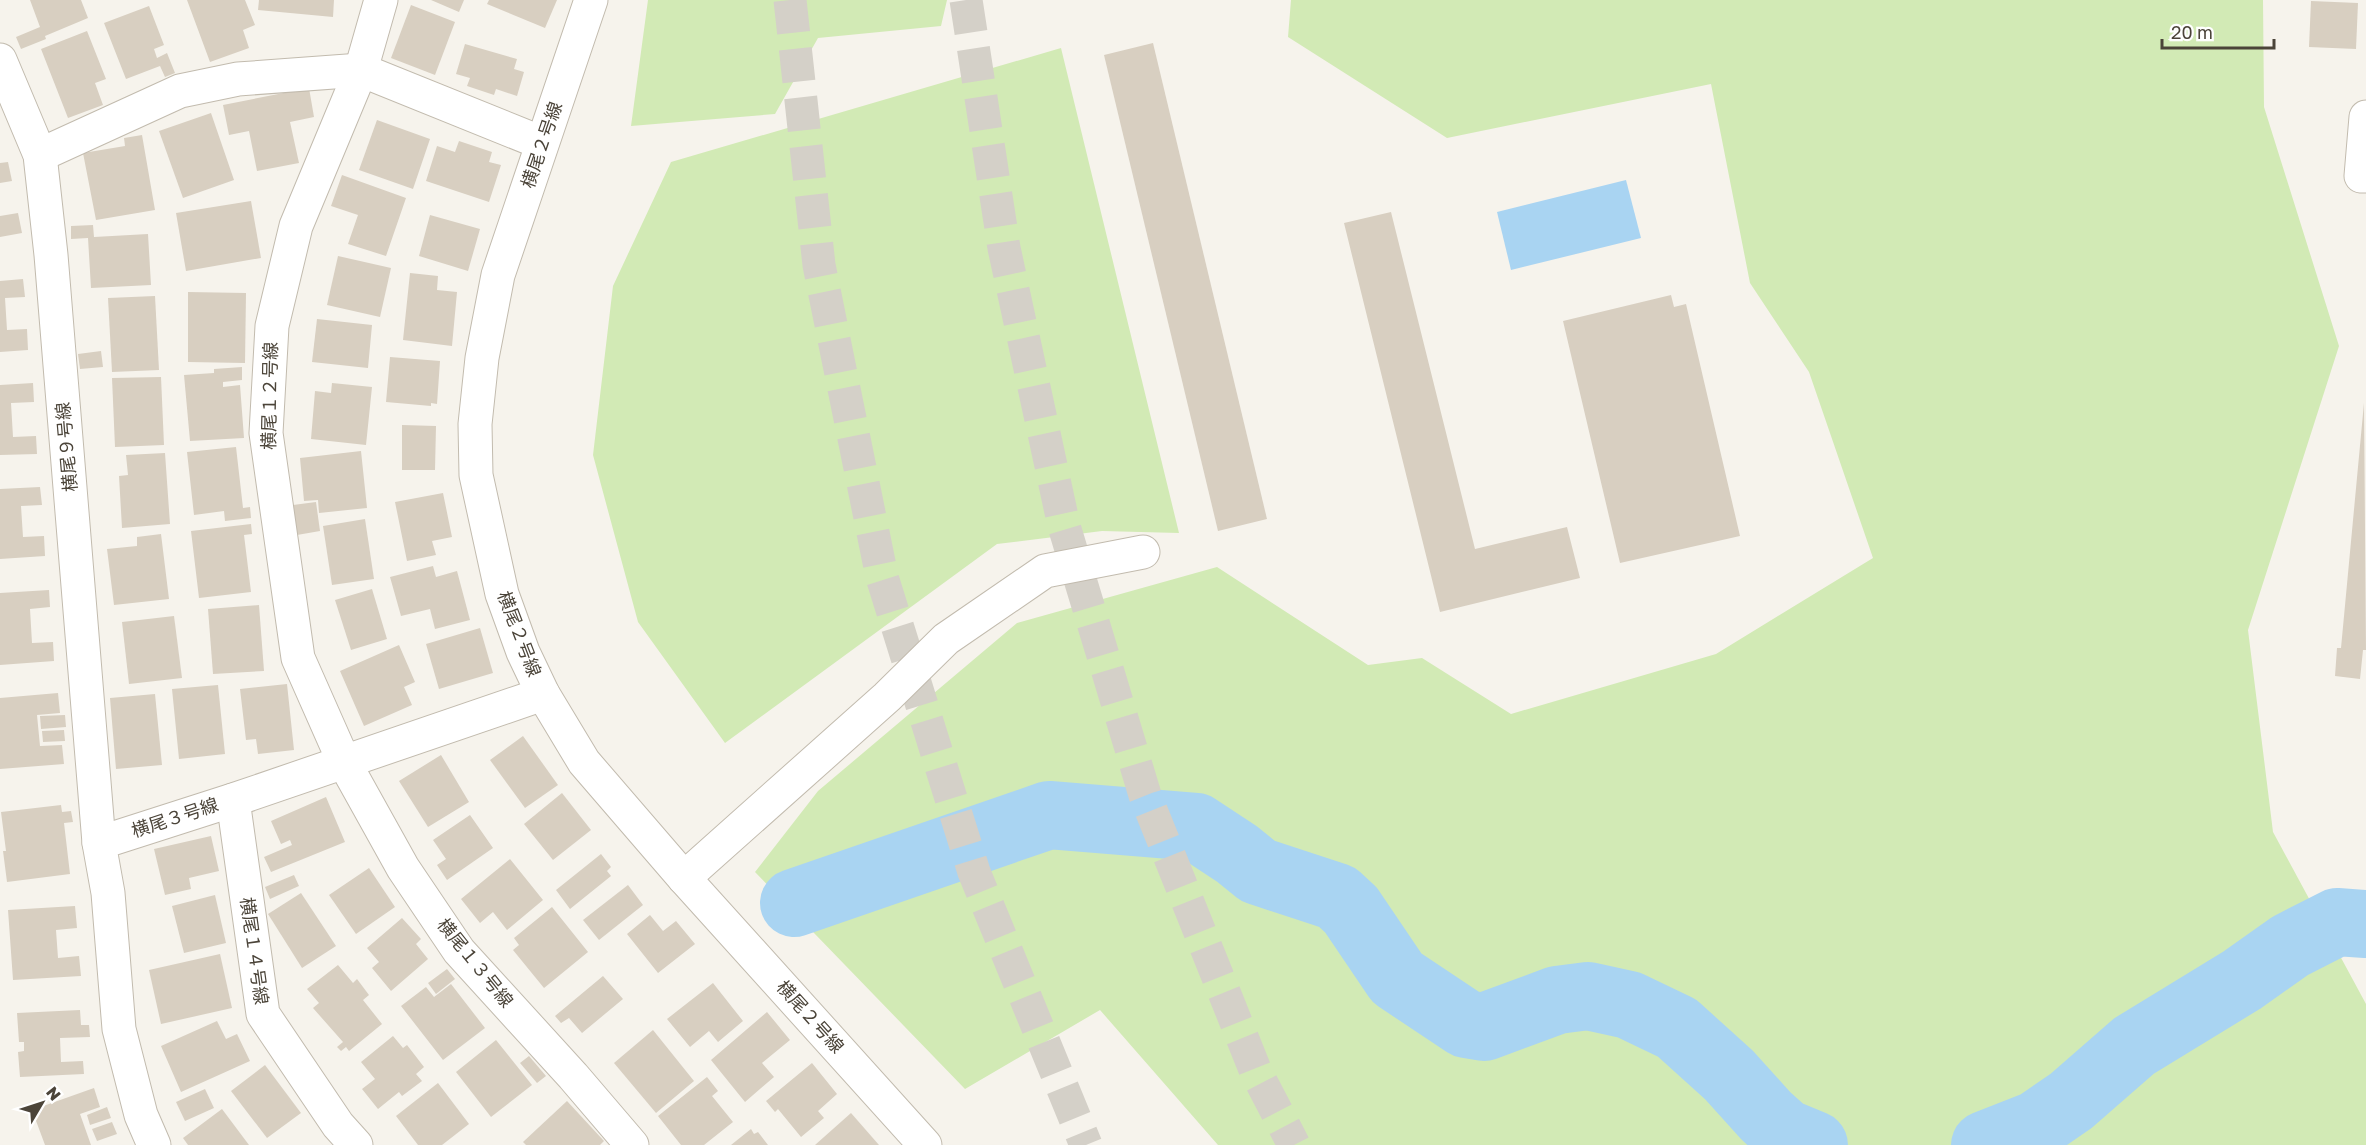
<svg xmlns="http://www.w3.org/2000/svg" width="2366" height="1145" viewBox="0 0 2366 1145" font-family="'Golos Text','Noto Sans JP',sans-serif">
<rect width="100%" height="100%" fill="#f6f3ec"/>
<g fill="#d2eab5">
<path d="M 648,0 L 947,0 L 941,26 L 818,38 L 775,114 L 631,126 Z"/>
<path d="M 1291,0 L 2263,0 L 2264,107 L 2339,346 L 2248,630 L 2273,832 L 2366,1004 L 2366,1145 L 1218,1145 L 1100,1010 L 965,1089 L 755,872 L 818,791 L 1017,623 L 1217,567 L 1368,665 L 1422,658 L 1511,714 L 1716,654 L 1873,558 L 1809,372 L 1750,283 L 1711,84 L 1447,138 L 1288,37 Z"/>
<path d="M 1061,48 L 1179,533 L 1102,531 L 997,544 L 725,743 L 638,622 L 593,455 L 613,286 L 671,162 Z"/>
</g>
<path fill="#a9d4f2" d="M 1626,180 L 1641,238 L 1511,270 L 1497,212 Z"/>
<g fill="none" stroke-linecap="round" stroke-linejoin="round">
<g stroke="#a9d4f2" stroke-width="68">
<path d="M 794,903 L 1049,815 L 1196,827 L 1237,854 L 1258,871 L 1337,897 L 1351,910 L 1397,978 L 1466,1024 L 1484,1027 L 1557,1000 L 1588,996 L 1629,1005 L 1677,1028 L 1729,1075 L 1766,1116 L 1785,1133 L 1814,1145"/>
<path d="M 1985,1145 L 2036,1125 L 2071,1101 L 2134,1046 L 2242,980 L 2290,946 L 2337,922 L 2366,924"/>
</g>
</g>
<g fill="#d8cfc1">
<path d="M 30,0 L 81,0 L 88,18 L 45,36 L 46,39 L 21,49 L 16,37 L 40,27 Z"/>
<path d="M 187,0 L 245,0 L 255,25 L 243,30 L 249,48 L 210,62 Z"/>
<path d="M 259,0 L 334,0 L 333,17 L 258,10 Z"/>
<path d="M 431,0 L 464,0 L 459,12 Z"/>
<path d="M 489,0 L 557,0 L 545,28 L 487,4 Z"/>
<path d="M 2311,1 L 2358,3 L 2356,49 L 2309,47 Z"/>
<path d="M 411,5 L 455,22 L 435,75 L 391,58 Z"/>
<path d="M 149,6 L 164,45 L 154,49 L 157,58 L 167,53 L 175,73 L 165,77 L 160,66 L 126,79 L 104,23 Z"/>
<path d="M 87,31 L 106,79 L 95,83 L 103,105 L 68,118 L 41,49 Z"/>
<path d="M 1153,43 L 1267,519 L 1218,531 L 1104,55 Z"/>
<path d="M 465,44 L 517,59 L 514,69 L 524,72 L 517,96 L 496,89 L 494,95 L 467,86 L 470,78 L 456,74 Z"/>
<path d="M 309,88 L 314,117 L 290,122 L 299,163 L 257,171 L 249,131 L 229,135 L 223,105 Z"/>
<path d="M 211,113 L 234,180 L 183,198 L 159,131 Z"/>
<path d="M 377,120 L 430,139 L 413,189 L 359,170 Z"/>
<path d="M 142,135 L 155,210 L 96,220 L 83,153 L 125,146 L 124,138 Z"/>
<path d="M 459,141 L 492,152 L 489,162 L 501,165 L 489,202 L 426,181 L 437,146 L 455,152 Z"/>
<path d="M 8,162 L 12,181 L 0,183 L 0,163 Z"/>
<path d="M 342,175 L 406,198 L 386,256 L 348,244 L 358,215 L 331,206 Z"/>
<path d="M 251,201 L 261,258 L 186,271 L 176,213 Z"/>
<path d="M 1391,212 L 1475,549 L 1567,527 L 1580,578 L 1440,612 L 1344,223 Z"/>
<path d="M 18,213 L 22,233 L 0,237 L 0,216 Z"/>
<path d="M 430,215 L 480,229 L 468,271 L 419,256 Z"/>
<path d="M 93,225 L 94,237 L 148,234 L 151,285 L 91,288 L 88,238 L 71,239 L 71,226 Z"/>
<path d="M 338,256 L 391,268 L 380,317 L 327,305 Z"/>
<path d="M 410,273 L 438,276 L 437,290 L 457,292 L 452,346 L 403,340 Z"/>
<path d="M 23,279 L 25,297 L 5,298 L 7,330 L 27,329 L 28,350 L 0,352 L 0,281 Z"/>
<path d="M 188,292 L 246,293 L 245,363 L 188,362 Z"/>
<path d="M 1671,295 L 1674,307 L 1686,304 L 1740,536 L 1620,563 L 1563,321 Z"/>
<path d="M 155,296 L 159,370 L 112,372 L 108,298 Z"/>
<path d="M 317,319 L 372,325 L 368,368 L 312,362 Z"/>
<path d="M 101,351 L 103,367 L 80,369 L 78,354 Z"/>
<path d="M 390,357 L 440,361 L 437,404 L 431,403 L 431,406 L 386,402 Z"/>
<path d="M 242,367 L 242,380 L 223,382 L 223,387 L 240,385 L 244,438 L 190,441 L 184,375 L 214,373 L 214,369 Z"/>
<path d="M 161,377 L 164,445 L 115,447 L 112,378 Z"/>
<path d="M 33,383 L 34,402 L 11,403 L 13,437 L 36,436 L 37,454 L 0,455 L 0,385 Z"/>
<path d="M 332,383 L 372,387 L 366,445 L 311,439 L 315,391 L 331,393 Z"/>
<path d="M 2364,403 L 2366,650 L 2363,650 L 2360,679 L 2335,676 L 2337,648 L 2341,648 Z"/>
<path d="M 402,425 L 436,426 L 435,470 L 402,470 Z"/>
<path d="M 236,447 L 243,508 L 250,507 L 251,518 L 225,521 L 224,511 L 194,515 L 187,452 Z"/>
<path d="M 361,451 L 367,508 L 319,513 L 318,500 L 304,501 L 300,458 Z"/>
<path d="M 165,453 L 170,524 L 122,528 L 119,476 L 128,475 L 126,455 Z"/>
<path d="M 40,487 L 42,505 L 21,506 L 23,537 L 44,536 L 45,556 L 0,559 L 0,489 Z"/>
<path d="M 443,493 L 452,537 L 432,541 L 436,555 L 407,561 L 395,502 Z"/>
<path d="M 316,502 L 320,531 L 297,535 L 293,505 Z"/>
<path d="M 365,519 L 374,579 L 332,585 L 323,526 Z"/>
<path d="M 251,524 L 252,534 L 244,535 L 251,592 L 199,598 L 191,531 Z"/>
<path d="M 161,534 L 169,599 L 114,605 L 107,549 L 137,546 L 137,537 Z"/>
<path d="M 433,566 L 436,577 L 457,571 L 470,620 L 435,629 L 430,609 L 401,616 L 390,577 Z"/>
<path d="M 372,589 L 387,639 L 351,650 L 335,600 Z"/>
<path d="M 49,590 L 50,607 L 30,609 L 32,643 L 53,642 L 54,661 L 0,665 L 0,593 Z"/>
<path d="M 259,605 L 264,671 L 213,674 L 208,609 Z"/>
<path d="M 174,616 L 182,678 L 129,684 L 122,622 Z"/>
<path d="M 480,628 L 493,673 L 439,689 L 426,644 Z"/>
<path d="M 399,645 L 415,682 L 404,687 L 412,705 L 364,726 L 340,671 Z"/>
<path d="M 287,684 L 294,750 L 258,754 L 256,739 L 246,740 L 240,689 Z"/>
<path d="M 218,685 L 225,754 L 179,759 L 172,689 Z"/>
<path d="M 58,693 L 60,713 L 37,715 L 40,746 L 62,745 L 64,764 L 0,769 L 0,698 Z"/>
<path d="M 155,694 L 162,765 L 116,769 L 110,698 Z"/>
<path d="M 65,715 L 66,727 L 41,729 L 40,716 Z"/>
<path d="M 64,730 L 65,741 L 43,742 L 42,731 Z"/>
<path d="M 523,736 L 558,785 L 525,808 L 490,760 Z"/>
<path d="M 441,755 L 469,802 L 428,827 L 399,781 Z"/>
<path d="M 562,793 L 591,830 L 553,860 L 524,824 Z"/>
<path d="M 326,797 L 345,842 L 271,872 L 264,857 L 292,845 L 290,840 L 281,844 L 271,821 Z"/>
<path d="M 61,805 L 62,812 L 71,811 L 73,822 L 64,823 L 70,874 L 7,882 L 3,851 L 6,851 L 1,812 Z"/>
<path d="M 470,815 L 493,848 L 447,880 L 437,865 L 446,859 L 433,840 Z"/>
<path d="M 211,836 L 219,871 L 189,878 L 191,889 L 165,895 L 154,849 Z"/>
<path d="M 601,854 L 611,867 L 607,871 L 611,876 L 570,909 L 556,890 Z"/>
<path d="M 510,859 L 543,900 L 507,930 L 493,912 L 480,923 L 461,899 Z"/>
<path d="M 369,868 L 395,907 L 356,934 L 329,895 Z"/>
<path d="M 294,875 L 299,886 L 270,899 L 265,887 Z"/>
<path d="M 628,885 L 643,905 L 599,940 L 583,920 Z"/>
<path d="M 301,893 L 336,946 L 302,968 L 268,914 Z"/>
<path d="M 215,895 L 226,943 L 184,953 L 172,906 Z"/>
<path d="M 75,906 L 77,928 L 56,930 L 58,958 L 79,956 L 81,976 L 13,980 L 8,910 Z"/>
<path d="M 552,907 L 588,952 L 544,988 L 513,950 L 519,945 L 514,938 Z"/>
<path d="M 650,915 L 663,931 L 676,921 L 695,944 L 658,973 L 627,934 Z"/>
<path d="M 402,918 L 421,939 L 416,944 L 428,959 L 391,991 L 372,968 L 379,962 L 367,948 Z"/>
<path d="M 220,954 L 232,1008 L 161,1024 L 149,970 Z"/>
<path d="M 338,965 L 353,983 L 357,979 L 369,995 L 363,1000 L 382,1024 L 349,1051 L 346,1047 L 341,1051 L 337,1047 L 343,1042 L 313,1008 L 319,1003 L 307,989 Z"/>
<path d="M 447,969 L 455,979 L 436,994 L 428,983 Z"/>
<path d="M 603,976 L 623,999 L 582,1033 L 569,1018 L 561,1023 L 555,1016 Z"/>
<path d="M 713,983 L 743,1021 L 718,1042 L 709,1031 L 690,1047 L 667,1019 Z"/>
<path d="M 451,984 L 485,1028 L 443,1060 L 401,1006 L 426,987 L 434,997 Z"/>
<path d="M 80,1010 L 81,1025 L 89,1025 L 90,1037 L 60,1038 L 61,1062 L 83,1061 L 84,1074 L 20,1077 L 18,1052 L 24,1051 L 24,1042 L 19,1042 L 17,1013 Z"/>
<path d="M 767,1012 L 790,1040 L 762,1063 L 774,1077 L 745,1102 L 711,1060 Z"/>
<path d="M 217,1021 L 226,1039 L 237,1034 L 250,1061 L 181,1092 L 161,1046 Z"/>
<path d="M 653,1030 L 694,1081 L 656,1113 L 614,1063 Z"/>
<path d="M 393,1036 L 403,1048 L 407,1045 L 424,1067 L 416,1074 L 422,1081 L 402,1096 L 399,1092 L 378,1109 L 362,1089 L 375,1079 L 361,1062 Z"/>
<path d="M 496,1040 L 532,1085 L 491,1117 L 456,1072 Z"/>
<path d="M 529,1056 L 546,1076 L 537,1083 L 520,1063 Z"/>
<path d="M 812,1063 L 837,1094 L 818,1111 L 824,1118 L 801,1137 L 778,1109 L 775,1112 L 766,1101 Z"/>
<path d="M 265,1065 L 301,1113 L 267,1138 L 231,1091 Z"/>
<path d="M 707,1077 L 718,1091 L 712,1096 L 733,1122 L 704,1145 L 681,1145 L 658,1116 Z"/>
<path d="M 438,1083 L 469,1124 L 442,1145 L 418,1145 L 396,1116 Z"/>
<path d="M 94,1088 L 100,1107 L 80,1114 L 91,1145 L 45,1145 L 32,1110 Z"/>
<path d="M 205,1089 L 214,1108 L 185,1121 L 176,1102 Z"/>
<path d="M 567,1101 L 604,1141 L 600,1145 L 526,1145 L 523,1142 Z"/>
<path d="M 107,1107 L 111,1118 L 90,1125 L 87,1115 Z"/>
<path d="M 222,1109 L 249,1145 L 188,1145 L 183,1138 Z"/>
<path d="M 851,1113 L 879,1145 L 815,1145 Z"/>
<path d="M 112,1122 L 117,1134 L 97,1141 L 92,1129 Z"/>
<path d="M 751,1129 L 754,1134 L 758,1132 L 768,1145 L 731,1145 Z"/>
</g>
<g fill="none" stroke-linecap="round" stroke-linejoin="round">
<g stroke="#d4d0c8" stroke-width="33" stroke-dasharray="33 16" stroke-linecap="butt">
<path d="M 790,0 L 819,265 L 882,577 L 974,872 L 1086,1145"/>
<path d="M 966,0 L 1004,248 L 1064,526 L 1145,795 L 1256,1072 L 1294,1145"/>
</g>
<defs>
<g id="minor">
<path d="M 381,0 L 361,70 L 296,226 L 272,326 L 266,433 L 298,658 L 344,762 L 403,868 L 459,951 L 573,1076 L 632,1145"/>
<path d="M 0,60 L 40,155 L 51,255 L 99,843"/>
<path d="M 2366,117 L 2361,176 L 2366,176"/>
<path d="M 40,155 L 180,91 L 238,79 L 361,70 L 542,143"/>
<path d="M 233,800 L 263,1014 L 338,1125 L 356,1145"/>
<path d="M 684,878 L 887,697 L 946,639 L 1045,571 L 1143,552"/>
<path d="M 154,1145 L 141,1115 L 119,1029 L 108,893 L 99,843 L 233,800 L 543,694"/>
</g>
<path id="tertiary" d="M 591,0 L 498,275 L 482,358 L 475,424 L 476,475 L 502,594 L 523,652 L 543,694 L 584,762 L 684,878 L 925,1145"/>
</defs>
<use href="#minor" stroke="#c2bbae" stroke-width="35"/>
<use href="#tertiary" stroke="#c2bbae" stroke-width="35"/>
<use href="#minor" stroke="#fff" stroke-width="33"/>
<use href="#tertiary" stroke="#fff" stroke-width="33"/>
</g>
<g text-anchor="middle" stroke-width="4.5" stroke-linejoin="round" paint-order="stroke">
<g font-size="18" fill="#4b4439" stroke="#fff">
<text transform="translate(542 145) rotate(-71)" y="6">横尾２号線</text>
<text transform="translate(270 396) rotate(-89)" y="6">横尾１２号線</text>
<text transform="translate(67 447) rotate(-95)" y="6">横尾９号線</text>
<text transform="translate(519 634) rotate(69)" y="6">横尾２号線</text>
<text transform="translate(175 818) rotate(-18)" y="6">横尾３号線</text>
<text transform="translate(254 951) rotate(82)" y="6">横尾１４号線</text>
<text transform="translate(475 963) rotate(51)" y="6">横尾１３号線</text>
<text transform="translate(810 1017) rotate(48)" y="6">横尾２号線</text>
</g>
</g>
<g transform="translate(42 1103) rotate(51)" stroke="#ffffff" stroke-width="4.5" paint-order="stroke">
<path d="M0-4.5L10 22L0 15L-10 22Z" fill="#4b4439"/>
<text y="-9" font-size="16" font-weight="bold" text-anchor="middle" fill="#4b4439">N</text>
</g>
<path d="M2162 39v9h112v-9" fill="none" stroke="#4b4439" stroke-width="3"/>
<text x="2171" y="39" font-size="18" fill="#4b4439" stroke="#ffffff" stroke-width="4.5" paint-order="stroke">20 m</text>
</svg>
